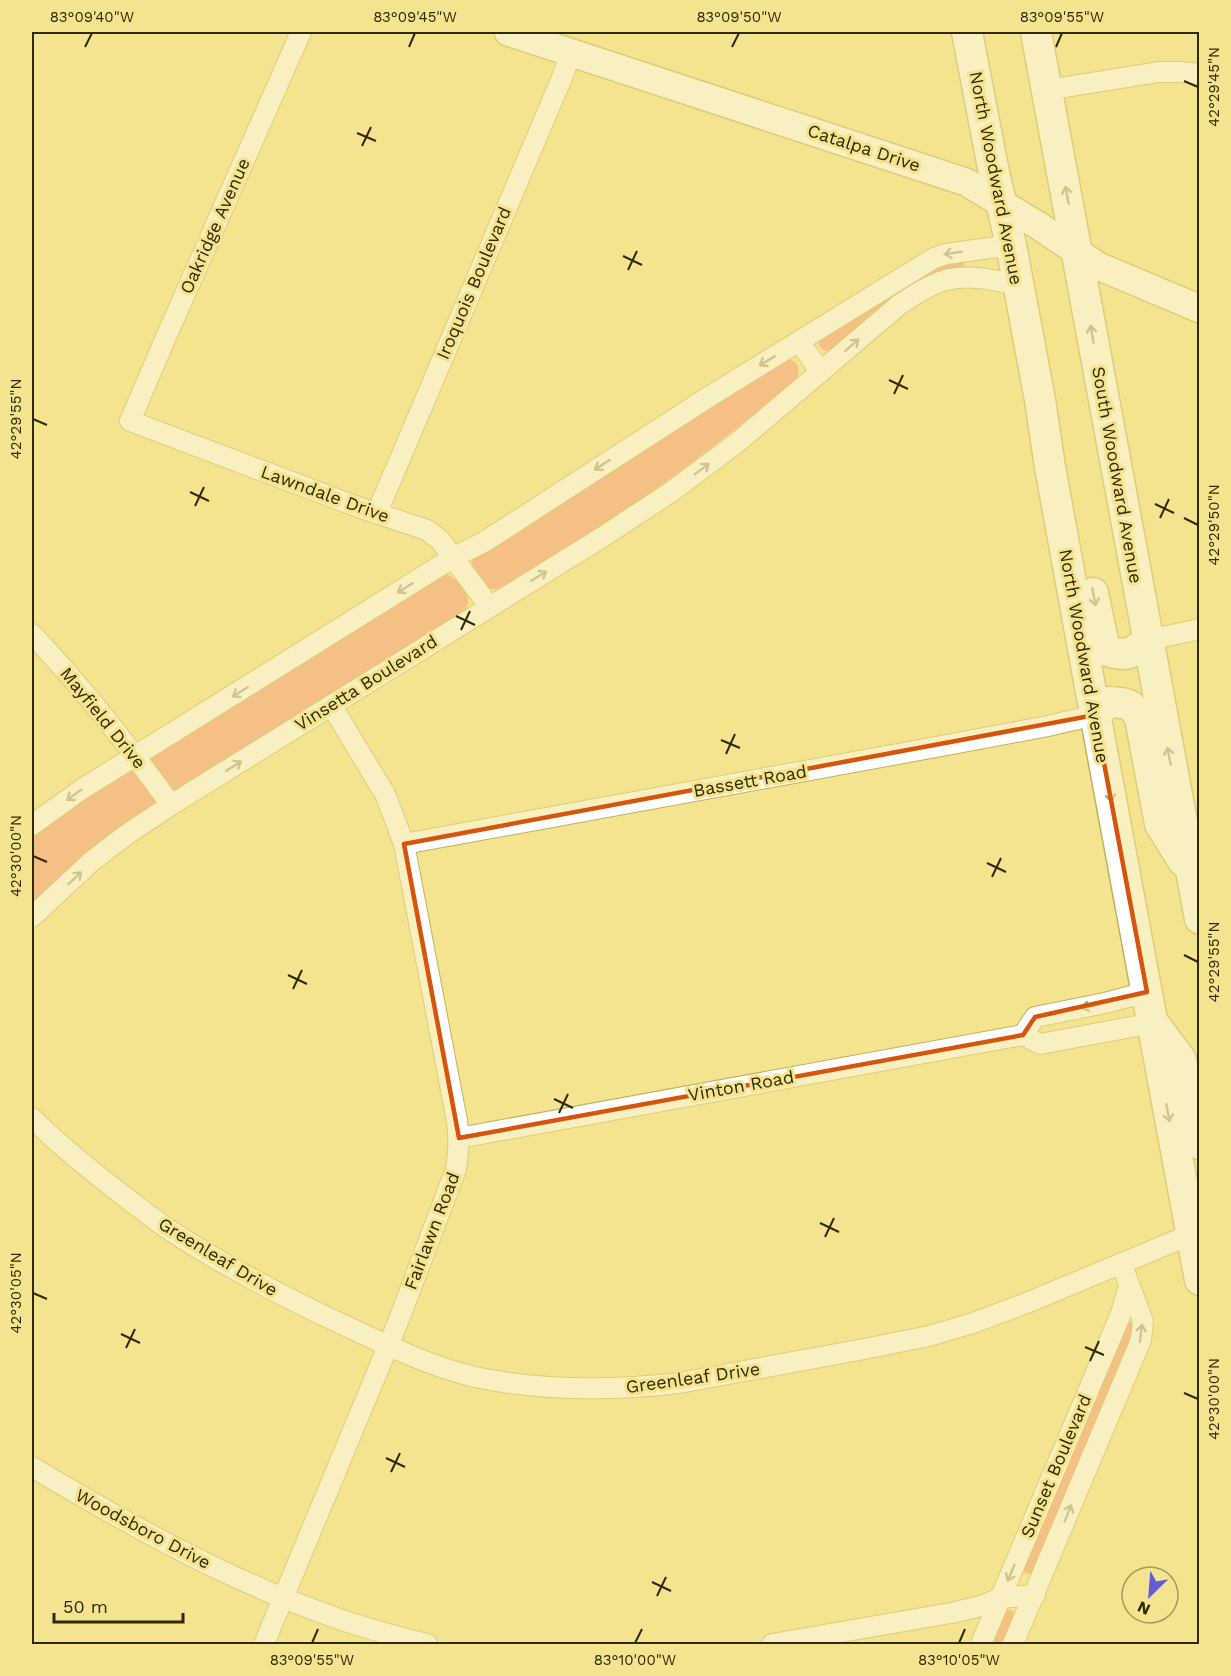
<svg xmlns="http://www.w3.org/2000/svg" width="1231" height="1676" viewBox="0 0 1231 1676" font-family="'Work Sans',sans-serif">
<rect width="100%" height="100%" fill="#f4e48f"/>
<g fill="#f59474">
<path d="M 964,261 L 965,268 C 911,271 870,316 831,350 L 825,351 L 820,347 L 819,343 L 822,337 L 943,263 Z"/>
<path d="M 784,359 C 797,359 801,366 797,378 C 754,415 710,450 664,483 C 613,520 559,552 505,585 C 501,587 496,590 491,589 C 483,586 474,573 472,565 C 472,563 473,558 474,555 Z"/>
<path d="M 445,574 C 458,578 476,598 464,611 L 181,790 L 174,793 L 169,791 L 150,760 L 152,755 Z"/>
<path d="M 129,770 C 141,774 154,791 156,803 C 113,835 69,866 32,905 L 32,836 L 62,812 Z"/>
<path d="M 1128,1320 L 1132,1324 L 1133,1334 L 1036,1569 L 1032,1573 L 1027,1574 L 1020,1568 Z"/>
<path d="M 1004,1609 L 1013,1611 L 1015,1616 L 1004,1644 L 986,1644 Z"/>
</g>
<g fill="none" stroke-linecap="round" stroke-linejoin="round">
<defs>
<g id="street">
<path d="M 301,32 L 166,337 L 130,421 L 361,508 L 427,530 L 440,540 L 489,606"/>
<path d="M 1047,90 L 1159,72 L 1181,72 L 1200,74"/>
<path d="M 799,342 L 821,372"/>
<path d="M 377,513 L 561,80 L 571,53"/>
<path d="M 32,634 C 83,688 128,745 171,805"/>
<path d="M 1148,640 L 1200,629"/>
<path d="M 32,825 L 82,789 L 454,557 L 484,542 L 710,396 L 934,258 L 946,254 L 1011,245"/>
<path d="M 404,844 L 936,747 L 1048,726 L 1095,715"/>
<path d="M 32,917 L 92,861 L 126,835 L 171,805 L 601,538 L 671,492 L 738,442 L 899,305 C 914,295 929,285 946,280 C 969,274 995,280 1017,285"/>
<path d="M 1023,1035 L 1035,1017 L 1105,1003 L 1147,992"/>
<path d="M 32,1118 C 62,1148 95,1174 129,1200 C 141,1209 153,1219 165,1227 C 223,1266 286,1298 348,1327 C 388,1346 432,1367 475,1377 C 542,1391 611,1391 679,1383 L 864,1349 L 929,1336 L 973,1323 L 1024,1304 L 1192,1234"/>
<path d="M 459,1138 L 1023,1035 L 1040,1044 L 1153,1023"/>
<path d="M 32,1467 C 156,1541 285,1612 427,1644"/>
<path d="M 264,1644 L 398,1322 L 456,1169 C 459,1152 459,1137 457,1121 L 404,844 L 385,794 L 331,705"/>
<path d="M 772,1644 L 951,1613 L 981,1606 L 1000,1598 L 1035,1595"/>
<path d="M 981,1644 L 1120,1316 L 1129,1286"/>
<path d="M 1013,1644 L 1141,1340 L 1143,1321 L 1121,1263"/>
</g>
<path id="secondary" d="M 508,32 L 966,182 L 1039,226 L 1098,266 L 1200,309"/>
<g id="primary">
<path d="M 967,32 L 993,168 L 1011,245 L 1040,400 L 1050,467 L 1089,681 L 1200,1280"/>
<path d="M 1036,32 L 1200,919"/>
<path d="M 1093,593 L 1103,641 L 1108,651 C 1127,658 1134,652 1148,640"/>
<path d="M 1095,715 L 1109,702 C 1126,703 1131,702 1140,718 L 1160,824 L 1183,861"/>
<path d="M 1155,1025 L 1181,1060 L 1195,1134 L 1200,1144"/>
</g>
</defs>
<use href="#street" stroke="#c1b15d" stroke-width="22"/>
<use href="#secondary" stroke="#c1b15d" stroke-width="30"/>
<use href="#primary" stroke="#c1b15d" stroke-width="33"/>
<use href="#street" stroke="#fff" stroke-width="20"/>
<use href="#secondary" stroke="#fff" stroke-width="27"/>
<use href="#primary" stroke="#fff" stroke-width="30"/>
</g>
<defs><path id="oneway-shaft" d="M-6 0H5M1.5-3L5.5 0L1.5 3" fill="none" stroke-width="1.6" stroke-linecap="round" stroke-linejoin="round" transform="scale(1.5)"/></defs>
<g stroke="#a29f8e">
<use href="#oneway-shaft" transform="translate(1067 195) rotate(-101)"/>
<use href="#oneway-shaft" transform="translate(953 253) rotate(171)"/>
<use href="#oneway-shaft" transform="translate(1092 334) rotate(-100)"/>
<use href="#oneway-shaft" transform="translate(852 345) rotate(-41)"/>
<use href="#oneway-shaft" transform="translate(767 361) rotate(149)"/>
<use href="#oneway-shaft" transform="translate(602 465) rotate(147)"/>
<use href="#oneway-shaft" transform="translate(702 469) rotate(-37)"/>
<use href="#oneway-shaft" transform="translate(539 576) rotate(-32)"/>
<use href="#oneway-shaft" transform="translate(405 588) rotate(148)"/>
<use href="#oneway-shaft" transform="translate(1094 597) rotate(79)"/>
<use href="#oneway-shaft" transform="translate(240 692) rotate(148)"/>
<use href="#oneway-shaft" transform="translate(1169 756) rotate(-101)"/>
<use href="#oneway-shaft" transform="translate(234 766) rotate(-32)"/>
<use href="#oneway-shaft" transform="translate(1110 793) rotate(79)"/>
<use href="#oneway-shaft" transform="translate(74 795) rotate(145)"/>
<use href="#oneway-shaft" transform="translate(75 878) rotate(-43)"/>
<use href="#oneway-shaft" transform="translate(1090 1006) rotate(169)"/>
<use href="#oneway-shaft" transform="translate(1168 1113) rotate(79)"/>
<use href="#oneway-shaft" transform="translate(1141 1333) rotate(-83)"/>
<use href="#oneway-shaft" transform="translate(1068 1513) rotate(-68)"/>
<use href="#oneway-shaft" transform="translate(1011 1573) rotate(113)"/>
</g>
<path d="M0 0H1231V1676H0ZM 1095,715 L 1147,992 L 1035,1017 L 1023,1035 L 459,1138 L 404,844 Z" fill="#f4e48f" fill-opacity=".55" fill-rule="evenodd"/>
<path fill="none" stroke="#d6540b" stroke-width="4.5" stroke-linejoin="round" d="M 1095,715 L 1147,992 L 1035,1017 L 1023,1035 L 459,1138 L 404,844 Z"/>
<path fill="none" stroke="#302a04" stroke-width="2" d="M 85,47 L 92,33M 409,47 L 415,33M 732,47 L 739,33M 1056,47 L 1062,33M 1184,81 L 1198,87M 357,133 L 376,141M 362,146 L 371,127M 623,256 L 642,265M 628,270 L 637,251M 889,380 L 908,389M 894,394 L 903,375M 33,419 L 47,425M 190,492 L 209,501M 1155,504 L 1174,513M 195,506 L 204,487M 1160,518 L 1169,499M 1184,518 L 1198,525M 456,616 L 475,625M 461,630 L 470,611M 721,740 L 740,748M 726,754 L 735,734M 33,856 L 47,862M 987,863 L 1006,872M 992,877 L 1001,858M 1184,955 L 1198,962M 288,975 L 307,984M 293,989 L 302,970M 554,1099 L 573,1108M 559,1113 L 568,1094M 820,1223 L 839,1232M 825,1237 L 834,1218M 33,1293 L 47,1299M 121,1334 L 140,1343M 1085,1347 L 1104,1355M 126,1348 L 135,1329M 1090,1361 L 1099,1341M 1184,1393 L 1198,1399M 386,1458 L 405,1467M 391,1472 L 400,1453M 652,1582 L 671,1591M 657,1596 L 666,1577M 312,1643 L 318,1629M 635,1643 L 642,1629M 959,1643 L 965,1629"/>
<g text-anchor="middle" stroke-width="6" stroke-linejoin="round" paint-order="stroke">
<g font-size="18" fill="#302a04" stroke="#f4e48f">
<text transform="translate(864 148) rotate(18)" y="6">Catalpa Drive</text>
<text transform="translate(996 178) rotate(79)" y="6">North Woodward Avenue</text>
<text transform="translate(215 226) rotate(-66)" y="6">Oakridge Avenue</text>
<text transform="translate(474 283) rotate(-67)" y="6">Iroquois Boulevard</text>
<text transform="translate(1117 475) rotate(80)" y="6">South Woodward Avenue</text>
<text transform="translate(325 494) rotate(20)" y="6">Lawndale Drive</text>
<text transform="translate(1084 656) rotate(80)" y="6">North Woodward Avenue</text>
<text transform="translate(366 683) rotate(-32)" y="6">Vinsetta Boulevard</text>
<text transform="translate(103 718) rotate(51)" y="6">Mayfield Drive</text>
<text transform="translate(750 781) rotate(-10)" y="6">Bassett Road</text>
<text transform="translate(741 1086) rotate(-10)" y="6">Vinton Road</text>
<text transform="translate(432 1231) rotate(-69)" y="6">Fairlawn Road</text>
<text transform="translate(218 1257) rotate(31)" y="6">Greenleaf Drive</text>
<text transform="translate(693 1378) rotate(-8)" y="6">Greenleaf Drive</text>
<text transform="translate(1056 1466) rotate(-67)" y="6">Sunset Boulevard</text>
<text transform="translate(143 1529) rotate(28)" y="6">Woodsboro Drive</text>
</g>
</g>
<rect width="1231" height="1676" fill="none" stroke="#f4e48f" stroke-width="66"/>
<g transform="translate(1150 1595) rotate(205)"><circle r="28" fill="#f4e48f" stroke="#a69a57" stroke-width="1.5"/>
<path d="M0-4.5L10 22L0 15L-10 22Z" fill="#5f5ed7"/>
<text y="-9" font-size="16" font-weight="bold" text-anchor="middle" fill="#302a04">N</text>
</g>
<path d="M54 1613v9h129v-9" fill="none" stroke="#302a04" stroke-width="3"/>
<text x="63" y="1613" font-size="18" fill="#302a04" stroke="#f4e48f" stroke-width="4.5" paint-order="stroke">50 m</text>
<rect x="33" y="33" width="1165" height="1610" fill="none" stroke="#302a04" stroke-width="2"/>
<g font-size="15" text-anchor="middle" fill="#302a04">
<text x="92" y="22">83°09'40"W</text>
<text x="415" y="22">83°09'45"W</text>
<text x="739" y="22">83°09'50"W</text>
<text x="1062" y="22">83°09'55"W</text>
<text transform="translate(1214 87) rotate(-90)" y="5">42°29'45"N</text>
<text transform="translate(16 419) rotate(-90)" y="5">42°29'55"N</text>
<text transform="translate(1214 525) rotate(-90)" y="5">42°29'50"N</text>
<text transform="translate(16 856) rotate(-90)" y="5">42°30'00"N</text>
<text transform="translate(1214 962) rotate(-90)" y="5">42°29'55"N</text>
<text transform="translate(16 1293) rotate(-90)" y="5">42°30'05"N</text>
<text transform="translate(1214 1399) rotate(-90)" y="5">42°30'00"N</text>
<text x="312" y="1665">83°09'55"W</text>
<text x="635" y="1665">83°10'00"W</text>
<text x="959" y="1665">83°10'05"W</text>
</g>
</svg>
